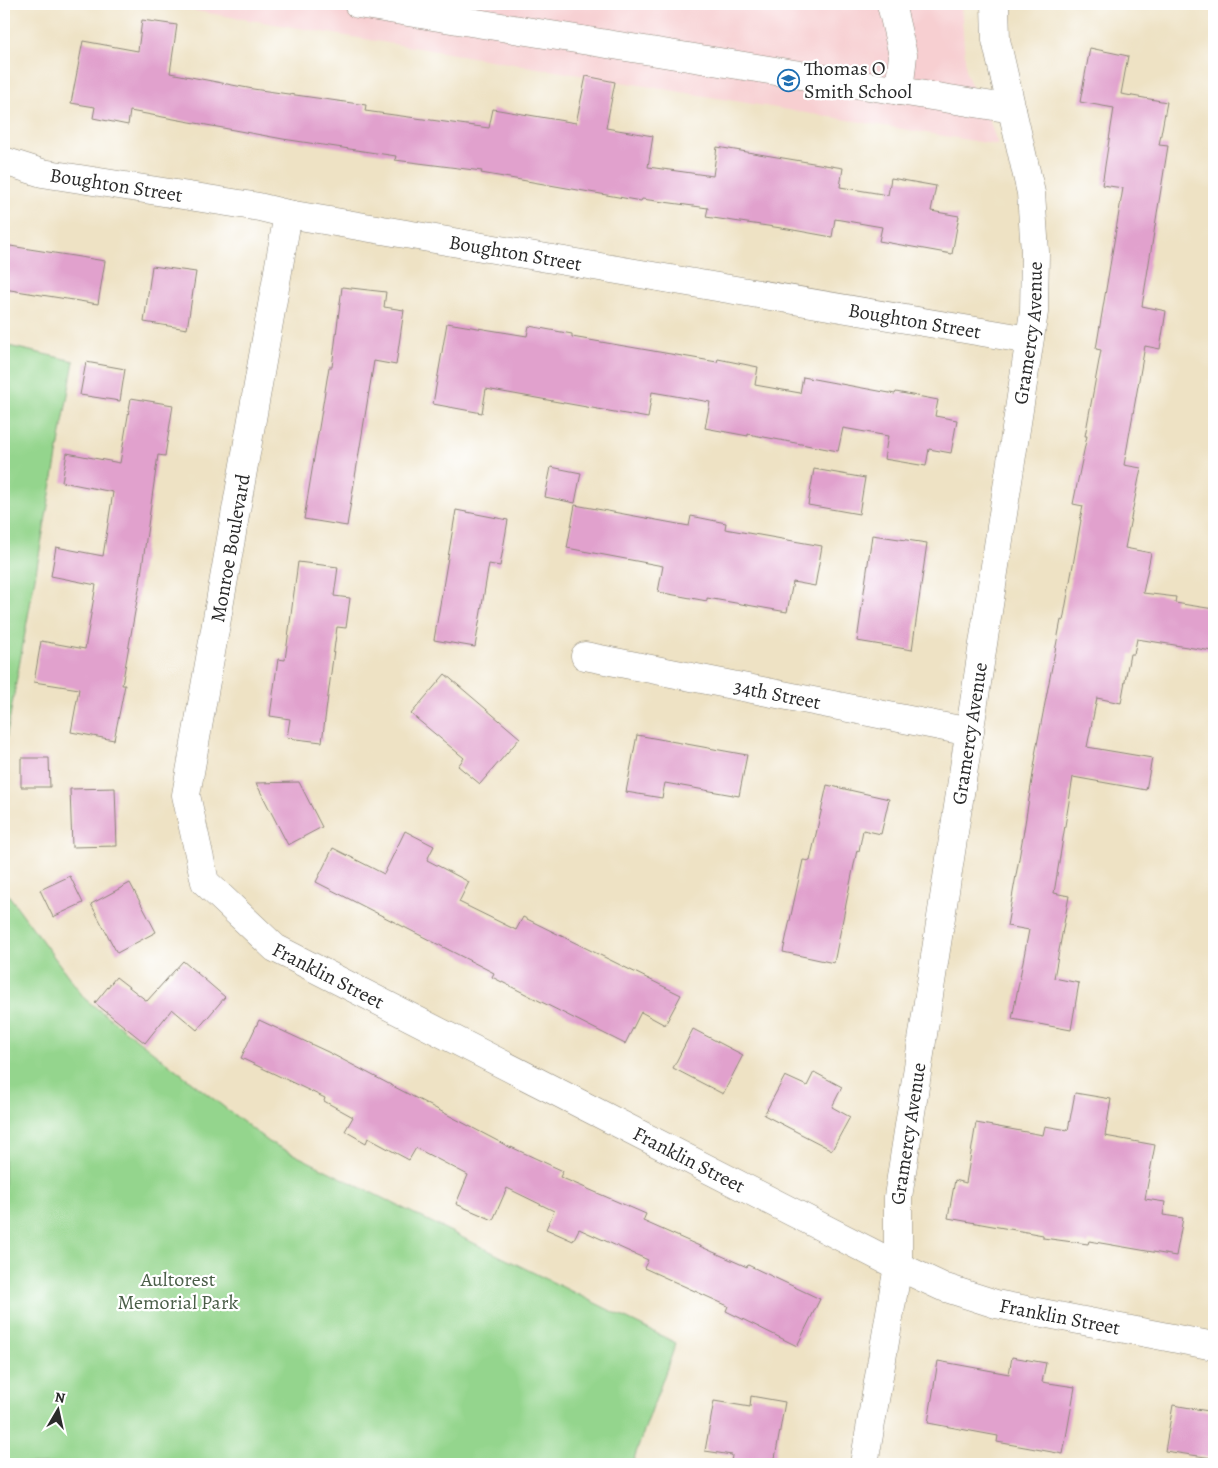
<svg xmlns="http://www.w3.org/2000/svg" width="1218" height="1468" viewBox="0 0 1218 1468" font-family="Alegreya,serif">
<rect width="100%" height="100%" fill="#fff"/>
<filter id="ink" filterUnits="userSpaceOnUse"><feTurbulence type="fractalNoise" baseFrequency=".02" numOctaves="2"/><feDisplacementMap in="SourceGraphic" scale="10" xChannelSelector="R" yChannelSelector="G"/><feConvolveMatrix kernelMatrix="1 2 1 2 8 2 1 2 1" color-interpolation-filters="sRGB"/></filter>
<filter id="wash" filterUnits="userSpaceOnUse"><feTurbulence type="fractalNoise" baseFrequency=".0096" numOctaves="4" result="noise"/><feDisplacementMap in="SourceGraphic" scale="20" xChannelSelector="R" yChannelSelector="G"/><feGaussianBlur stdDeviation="1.12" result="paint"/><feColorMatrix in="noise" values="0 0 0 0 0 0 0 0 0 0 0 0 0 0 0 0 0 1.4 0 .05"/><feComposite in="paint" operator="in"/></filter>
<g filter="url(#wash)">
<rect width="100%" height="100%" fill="#eee2c4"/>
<path fill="#f7cfd1" d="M 154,4 L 961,4 L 966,73 L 972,87 L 988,117 L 998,145 Z"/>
<g fill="#94d58d" stroke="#60805c">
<path d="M 4,345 L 74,361 L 7,733 L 4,764 Z"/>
<path d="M 4,889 L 85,999 L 269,1142 L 676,1343 L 632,1464 L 4,1464 Z"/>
</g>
<g id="blocks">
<g fill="#e1a1cd">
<path d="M 142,20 L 177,25 L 170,73 L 253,89 L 366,105 L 365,111 L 489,128 L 493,109 L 576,123 L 586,76 L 615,82 L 606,128 L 653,136 L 648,167 L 713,176 L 717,147 L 843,168 L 840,187 L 888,195 L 891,178 L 936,186 L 931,211 L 959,216 L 952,254 L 879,241 L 882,227 L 835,219 L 832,237 L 788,229 L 706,217 L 708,208 L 642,199 L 641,201 L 481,173 L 482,171 L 395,160 L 396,156 L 283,139 L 130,111 L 128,125 L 93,118 L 95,107 L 71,103 L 83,41 L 138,51 Z"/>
<path d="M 1090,48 L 1128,56 L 1121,94 L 1167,102 L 1159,145 L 1168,146 L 1142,306 L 1166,311 L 1160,349 L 1145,346 L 1124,465 L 1141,468 L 1125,548 L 1151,553 L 1143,593 L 1176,597 L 1175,603 L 1214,609 L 1214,636 L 1212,651 L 1137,639 L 1134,654 L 1130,654 L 1121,703 L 1097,698 L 1087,747 L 1152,758 L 1146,790 L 1073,777 L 1054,893 L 1069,896 L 1054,978 L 1079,983 L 1071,1030 L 1012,1019 L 1029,930 L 1007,926 L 1023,836 L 1036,755 L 1035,755 L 1061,620 L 1063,621 L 1081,520 L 1080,520 L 1083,506 L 1073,504 L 1087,436 L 1085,436 L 1101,350 L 1096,349 L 1123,188 L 1102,185 L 1114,108 L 1080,102 Z"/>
<path d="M 4,245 L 105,261 L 98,304 L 4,289 Z"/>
<path d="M 152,266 L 196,272 L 187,329 L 144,322 Z"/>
<path d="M 342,287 L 386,292 L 384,307 L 404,310 L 396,365 L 374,361 L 347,526 L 304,519 L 329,367 L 332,367 Z"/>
<path d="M 447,323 L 527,336 L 529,326 L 572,334 L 572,337 L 717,362 L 718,359 L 758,367 L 755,385 L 800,393 L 803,377 L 895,394 L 896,392 L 938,400 L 935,416 L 957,420 L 951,453 L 929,449 L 926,466 L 884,459 L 888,436 L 843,428 L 838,451 L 748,434 L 748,436 L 705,428 L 710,402 L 652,392 L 648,418 L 486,389 L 482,413 L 433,404 Z"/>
<path d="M 86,362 L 125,369 L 120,401 L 80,395 Z"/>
<path d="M 131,398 L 173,405 L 165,456 L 158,455 L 139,589 L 122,685 L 125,685 L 114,740 L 71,732 L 79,689 L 34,682 L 41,641 L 85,649 L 96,585 L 51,576 L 56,547 L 103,556 L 113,492 L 62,482 L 67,453 L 120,463 Z"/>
<path d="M 551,467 L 581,473 L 575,503 L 545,497 Z"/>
<path d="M 814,469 L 865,478 L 859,514 L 808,505 Z"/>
<path d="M 575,505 L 689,526 L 691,516 L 726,523 L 725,529 L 822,546 L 815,586 L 793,582 L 787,612 L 707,598 L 707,601 L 658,592 L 663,566 L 567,548 Z"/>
<path d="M 456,510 L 508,520 L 500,566 L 489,564 L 475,647 L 434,640 Z"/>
<path d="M 872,535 L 927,543 L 912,650 L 857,641 Z"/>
<path d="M 298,562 L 338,567 L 334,596 L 350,598 L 346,628 L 337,627 L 322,742 L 287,738 L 290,719 L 270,716 L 278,659 L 285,660 Z"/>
<path d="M 445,674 L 520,738 L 480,784 L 458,766 L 464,758 L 411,714 Z"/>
<path d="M 637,735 L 747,755 L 739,796 L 665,783 L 662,798 L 626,792 Z"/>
<path d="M 21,758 L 49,758 L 50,787 L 21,787 Z"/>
<path d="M 299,782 L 322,827 L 288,845 L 256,783 Z"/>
<path d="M 827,785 L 889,799 L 881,834 L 863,830 L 859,851 L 857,850 L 834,963 L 783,952 L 803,860 L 810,861 Z"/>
<path d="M 115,788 L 117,846 L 72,847 L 70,789 Z"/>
<path d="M 405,831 L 434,846 L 427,860 L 469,882 L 459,902 L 516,930 L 523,917 L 681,995 L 665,1025 L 641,1012 L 625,1044 L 492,977 L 494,973 L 316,882 L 333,848 L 384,874 Z"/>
<path d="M 70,876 L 83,903 L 53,917 L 40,890 Z"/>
<path d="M 130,883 L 156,932 L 117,953 L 91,904 Z"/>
<path d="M 183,961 L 225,997 L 197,1030 L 172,1009 L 145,1043 L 95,1003 L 116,977 L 147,1001 Z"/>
<path d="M 259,1020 L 328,1052 L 511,1148 L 511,1147 L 563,1171 L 560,1177 L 646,1214 L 643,1221 L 747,1267 L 748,1265 L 820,1299 L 797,1346 L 726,1311 L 728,1306 L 644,1268 L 648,1260 L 579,1229 L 573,1241 L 546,1229 L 554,1211 L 507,1188 L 493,1220 L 456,1204 L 468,1175 L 416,1148 L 409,1160 L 368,1138 L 366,1143 L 345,1131 L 353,1117 L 324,1101 L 325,1098 L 241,1058 Z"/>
<path d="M 693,1029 L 743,1055 L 723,1094 L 673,1068 Z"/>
<path d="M 814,1072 L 842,1087 L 832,1107 L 850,1117 L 832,1150 L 764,1115 L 785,1076 L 807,1086 Z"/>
<path d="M 1075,1093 L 1111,1099 L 1105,1136 L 1155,1145 L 1145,1199 L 1165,1202 L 1163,1215 L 1183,1218 L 1176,1256 L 1089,1241 L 1088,1244 L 1043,1238 L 1043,1235 L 948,1218 L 955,1180 L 966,1183 L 976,1123 L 1043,1135 L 1045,1126 L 1068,1130 Z"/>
<path d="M 1012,1357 L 1046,1363 L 1042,1382 L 1075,1387 L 1063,1454 L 997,1442 L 998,1436 L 928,1423 L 938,1361 L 1009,1374 Z"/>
<path d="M 751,1396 L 785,1402 L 774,1464 L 731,1464 L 732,1455 L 705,1451 L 714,1401 L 750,1407 Z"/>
<path d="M 1173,1405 L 1214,1412 L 1214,1446 L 1212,1458 L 1165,1451 Z"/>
</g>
</g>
</g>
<g filter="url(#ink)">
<use href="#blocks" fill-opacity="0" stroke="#8c8678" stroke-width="1"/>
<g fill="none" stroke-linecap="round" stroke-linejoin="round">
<defs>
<g id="minor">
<path d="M 358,4 L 1012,109"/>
<path d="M 891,4 L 903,55 L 899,91"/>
<path id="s1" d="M 4,161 L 42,173 L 259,207 L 288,214 L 1029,340"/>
<path id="s2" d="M 288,214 L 186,795 L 205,882 L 275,948 L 898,1266 L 943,1287 L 996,1304 L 1214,1346"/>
<path id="s3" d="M 585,656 L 970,732"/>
<path id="s4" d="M 864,1464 L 898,1266 L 898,1197 L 1034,312 L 1035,252 L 1031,193 L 996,40 L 995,4"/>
</g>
</defs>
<use href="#minor" stroke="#8c8678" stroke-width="29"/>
<use href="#minor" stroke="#fff" stroke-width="28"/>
</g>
</g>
<defs>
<symbol id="school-ring" viewBox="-11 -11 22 22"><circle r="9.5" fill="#fff" stroke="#1f6fb2" stroke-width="1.5"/><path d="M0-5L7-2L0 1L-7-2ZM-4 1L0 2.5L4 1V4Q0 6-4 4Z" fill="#1f6fb2"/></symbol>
</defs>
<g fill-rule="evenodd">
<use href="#school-ring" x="776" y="68" width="25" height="25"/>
</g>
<g text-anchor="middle" stroke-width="4.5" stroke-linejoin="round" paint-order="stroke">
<g font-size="20" fill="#2b2b2b" stroke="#fff" text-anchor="start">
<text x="804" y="75">Thomas O<tspan x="804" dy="23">Smith School</tspan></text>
</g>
<g font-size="20" fill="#2b2b2b" stroke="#fff">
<text dy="7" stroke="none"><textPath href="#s1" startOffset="115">Boughton Street</textPath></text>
<text dy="7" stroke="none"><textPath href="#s1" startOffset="520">Boughton Street</textPath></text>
<text dy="7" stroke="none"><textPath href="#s1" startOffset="925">Boughton Street</textPath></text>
<text dy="7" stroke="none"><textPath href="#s4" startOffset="1144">Gramercy Avenue</textPath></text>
<text transform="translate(230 548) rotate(-80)" y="7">Monroe Boulevard</text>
<text dy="7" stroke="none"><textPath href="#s3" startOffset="196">34th Street</textPath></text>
<text dy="7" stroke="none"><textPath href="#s4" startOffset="739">Gramercy Avenue</textPath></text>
<text dy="7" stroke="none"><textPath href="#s2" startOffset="835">Franklin Street</textPath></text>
<text dy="7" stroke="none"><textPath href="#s4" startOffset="334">Gramercy Avenue</textPath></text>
<text dy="7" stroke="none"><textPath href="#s2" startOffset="1240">Franklin Street</textPath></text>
<text dy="7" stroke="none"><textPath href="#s2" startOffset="1645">Franklin Street</textPath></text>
</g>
<g font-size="20" fill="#4a5e48" stroke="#fff">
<text x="178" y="1286">Aultorest<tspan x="178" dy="23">Memorial Park</tspan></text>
</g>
</g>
<rect width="1218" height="1468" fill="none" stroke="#fff" stroke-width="20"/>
<g transform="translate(58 1410) rotate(9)" stroke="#ffffff" stroke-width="4" paint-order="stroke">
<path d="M0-4L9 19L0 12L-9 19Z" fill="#2b2b2b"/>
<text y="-8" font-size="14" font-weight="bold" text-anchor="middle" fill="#2b2b2b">N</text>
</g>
</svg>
